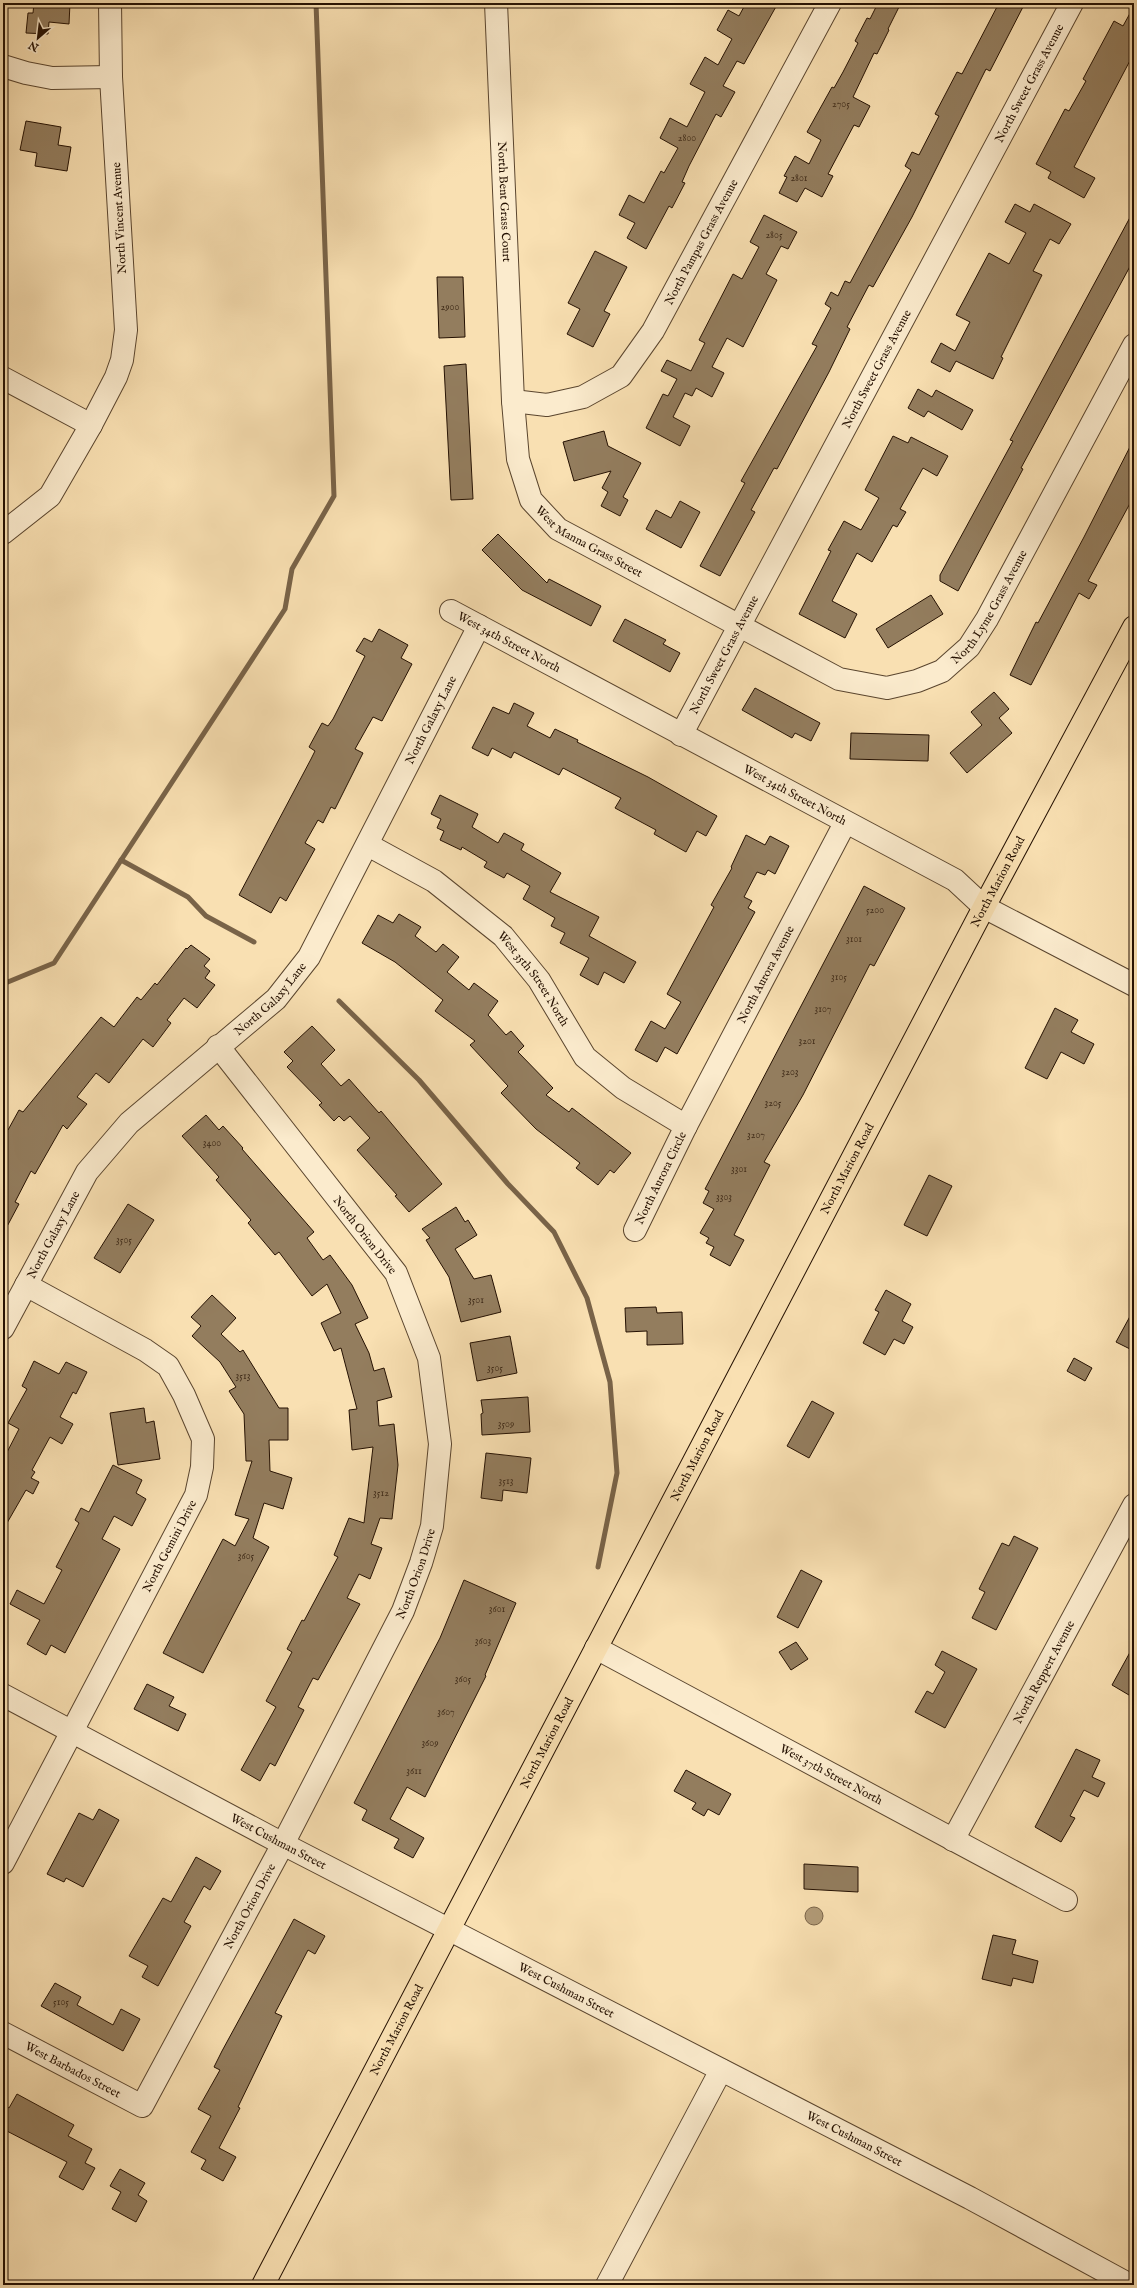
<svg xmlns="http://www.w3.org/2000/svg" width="1137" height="2288" viewBox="0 0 1137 2288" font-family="'IM FELL English',serif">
<rect width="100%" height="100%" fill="#f9e0b2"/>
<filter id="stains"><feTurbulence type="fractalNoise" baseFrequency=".005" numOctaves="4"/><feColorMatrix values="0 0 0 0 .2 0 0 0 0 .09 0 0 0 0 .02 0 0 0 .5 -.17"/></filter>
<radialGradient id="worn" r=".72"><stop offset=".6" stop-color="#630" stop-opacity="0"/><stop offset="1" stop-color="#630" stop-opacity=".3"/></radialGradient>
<circle fill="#b19a76" stroke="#796348" cx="814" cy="1916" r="9"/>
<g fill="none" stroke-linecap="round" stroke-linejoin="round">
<g stroke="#796348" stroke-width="5">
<path d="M 121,860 L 188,897 L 206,916 L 254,942"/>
<path d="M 3,984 L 54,963 L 285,609 L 292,569 L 334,496 L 316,3"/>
<path d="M 339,1001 L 419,1080 L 508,1184 L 554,1232 L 587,1298 L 610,1382 L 617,1473 L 598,1567"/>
</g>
</g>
<g fill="#937d5e" stroke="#251102">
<path d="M 34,3 L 70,3 L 69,24 L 49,22 L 48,34 L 26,33 L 28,13 L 33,13 Z"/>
<path d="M 746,3 L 778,3 L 744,64 L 737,61 L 723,86 L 735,92 L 721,117 L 716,114 L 689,166 L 682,182 L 685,183 L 672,208 L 669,206 L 646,249 L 627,238 L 635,223 L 619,215 L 629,195 L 644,203 L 661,171 L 664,173 L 678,148 L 660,138 L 670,118 L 687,127 L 705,92 L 690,84 L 705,57 L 718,65 L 732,39 L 717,30 L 728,10 L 739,16 Z"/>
<path d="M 878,3 L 901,3 L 888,29 L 889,30 L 877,54 L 874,53 L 853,97 L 870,106 L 859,127 L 854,125 L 828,174 L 833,176 L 822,197 L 805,188 L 797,202 L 779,193 L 787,177 L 784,176 L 795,156 L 809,164 L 821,140 L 807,132 L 832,87 L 834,88 L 843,72 L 858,43 L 855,41 L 867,18 L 870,19 Z"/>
<path d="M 999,3 L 1025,3 L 990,71 L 986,69 L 912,217 L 873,287 L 869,285 L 847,327 L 850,329 L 829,372 L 777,469 L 774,468 L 751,510 L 755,512 L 720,576 L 700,566 L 745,483 L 741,481 L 817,346 L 812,344 L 831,308 L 825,304 L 831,292 L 838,296 L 845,281 L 850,283 L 911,170 L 905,166 L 912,152 L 919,155 L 939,116 L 935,114 L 957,72 L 962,74 Z"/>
<path d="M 1134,6 L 1134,53 L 1074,167 L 1095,178 L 1084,198 L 1048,178 L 1051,172 L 1036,164 L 1065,109 L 1069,111 L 1086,81 L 1083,79 L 1114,21 L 1123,26 Z"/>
<path d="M 26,121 L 61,127 L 58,145 L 71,147 L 67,171 L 35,166 L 37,153 L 20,150 Z"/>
<path d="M 1015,204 L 1030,212 L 1034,204 L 1071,224 L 1059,244 L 1050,239 L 1033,271 L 1042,275 L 1001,357 L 1003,358 L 993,379 L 956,361 L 950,372 L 931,362 L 941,343 L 955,351 L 970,322 L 956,315 L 989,253 L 1009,264 L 1026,233 L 1005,222 Z"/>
<path d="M 1134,210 L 1134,259 L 1021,468 L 1023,469 L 958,591 L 940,581 L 940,575 L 1013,441 L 1010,440 Z"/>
<path d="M 764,215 L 797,232 L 788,249 L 781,246 L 766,274 L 777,280 L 743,347 L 727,338 L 712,367 L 724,373 L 712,397 L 696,388 L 692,396 L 685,393 L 673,417 L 690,426 L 680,446 L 646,428 L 663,394 L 668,396 L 677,379 L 661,371 L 667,360 L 691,371 L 705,343 L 699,340 L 733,274 L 742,279 L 759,247 L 750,242 Z"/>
<path d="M 595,251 L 627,267 L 604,311 L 610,314 L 593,347 L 567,334 L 580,309 L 568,303 Z"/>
<path d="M 437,277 L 463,277 L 465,337 L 439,338 Z"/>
<path d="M 466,364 L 473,499 L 451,500 L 444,366 Z"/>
<path d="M 918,389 L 932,397 L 936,390 L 973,410 L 962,430 L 928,411 L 924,417 L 908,408 Z"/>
<path d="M 604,431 L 608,446 L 641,463 L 623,497 L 628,500 L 620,516 L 601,506 L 608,492 L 602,488 L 611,471 L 574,481 L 563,442 Z"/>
<path d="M 893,436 L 908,443 L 911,437 L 948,456 L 937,476 L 923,468 L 900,509 L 906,512 L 897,527 L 893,525 L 872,562 L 857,553 L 832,601 L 857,614 L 845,638 L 799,614 L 831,551 L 828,550 L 844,521 L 861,530 L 879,498 L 865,490 Z"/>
<path d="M 1134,439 L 1134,496 L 1088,581 L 1097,585 L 1089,599 L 1079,593 L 1031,685 L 1010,675 L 1036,622 L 1038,623 L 1084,537 Z"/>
<path d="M 680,501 L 700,512 L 681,548 L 646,529 L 656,510 L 671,518 Z"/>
<path d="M 498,534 L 547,583 L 549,579 L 601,606 L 591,626 L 522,590 L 482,550 Z"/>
<path d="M 931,595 L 943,614 L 888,648 L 876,629 Z"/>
<path d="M 625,619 L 666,640 L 663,644 L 680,653 L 670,672 L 613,641 Z"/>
<path d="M 379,629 L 408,645 L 401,658 L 412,664 L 382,721 L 373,717 L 355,749 L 363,753 L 335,809 L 331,807 L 323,823 L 318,820 L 305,843 L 315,849 L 286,901 L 280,897 L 271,913 L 239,895 L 311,759 L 315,751 L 309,747 L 322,723 L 328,726 L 333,719 L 365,656 L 356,651 L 364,638 L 372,642 Z"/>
<path d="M 755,688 L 820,723 L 811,741 L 795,733 L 792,738 L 742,710 Z"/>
<path d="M 994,692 L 1009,709 L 999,718 L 1012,733 L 967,773 L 950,753 L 982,725 L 971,712 Z"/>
<path d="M 514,703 L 534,713 L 527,726 L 550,738 L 555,729 L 578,740 L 577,742 L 648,777 L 717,816 L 706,836 L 697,831 L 686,852 L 654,834 L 656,830 L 615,808 L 621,798 L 563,768 L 559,775 L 514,752 L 511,758 L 492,748 L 488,756 L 472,748 L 493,707 L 509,714 Z"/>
<path d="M 851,733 L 929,735 L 928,761 L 850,759 Z"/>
<path d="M 440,795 L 478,814 L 472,827 L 498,843 L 504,833 L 524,844 L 521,850 L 561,873 L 550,892 L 599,917 L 589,936 L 636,962 L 624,983 L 604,972 L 598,985 L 580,975 L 589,958 L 560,943 L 565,933 L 551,926 L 555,918 L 523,899 L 530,886 L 507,873 L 504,878 L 484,867 L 487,862 L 462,847 L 461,850 L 440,840 L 444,831 L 437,828 L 441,819 L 431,814 Z"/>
<path d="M 746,835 L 765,845 L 770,836 L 789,846 L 775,874 L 768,870 L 765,875 L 757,872 L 744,897 L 752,901 L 748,908 L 755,912 L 677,1054 L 665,1047 L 657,1062 L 635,1050 L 651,1021 L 665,1029 L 681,1002 L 667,994 L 714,907 L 711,905 L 732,868 L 731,867 Z"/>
<path d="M 864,886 L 905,908 L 874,966 L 870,964 L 803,1095 L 764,1162 L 770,1165 L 734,1235 L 744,1240 L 730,1266 L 710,1255 L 714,1247 L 706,1243 L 709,1238 L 700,1233 L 714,1209 L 703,1203 L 709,1191 L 705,1189 Z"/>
<path d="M 399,914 L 421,927 L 415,936 L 436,952 L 443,944 L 459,957 L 447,972 L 469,990 L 474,983 L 498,1001 L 488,1015 L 506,1035 L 511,1031 L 524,1046 L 518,1052 L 553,1088 L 546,1095 L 569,1112 L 572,1108 L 631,1153 L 614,1173 L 610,1170 L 598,1185 L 576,1168 L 580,1163 L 536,1129 L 501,1093 L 508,1086 L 470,1045 L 475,1041 L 435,1011 L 443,1000 L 395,962 L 362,943 L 378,915 L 393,923 Z"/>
<path d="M 191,945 L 210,959 L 204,966 L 210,971 L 205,978 L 215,985 L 197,1008 L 184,998 L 167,1020 L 171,1023 L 153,1047 L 143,1039 L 109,1083 L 96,1073 L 77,1097 L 87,1104 L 67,1129 L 63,1125 L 35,1174 L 31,1171 L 15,1202 L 19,1204 L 3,1234 L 3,1128 L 8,1130 L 19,1110 L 23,1112 L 101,1017 L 114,1027 L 137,997 L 141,1000 L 155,983 L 157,985 L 186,948 L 187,949 Z"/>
<path d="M 1055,1008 L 1078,1020 L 1071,1032 L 1094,1044 L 1084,1064 L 1061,1052 L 1047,1079 L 1025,1068 Z"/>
<path d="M 312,1026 L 335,1050 L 321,1064 L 341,1086 L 349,1079 L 379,1113 L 381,1111 L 442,1184 L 409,1212 L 395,1196 L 397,1195 L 357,1150 L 370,1138 L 350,1116 L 344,1121 L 339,1116 L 334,1121 L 319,1105 L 322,1103 L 287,1067 L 293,1061 L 284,1052 Z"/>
<path d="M 206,1115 L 219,1130 L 223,1126 L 243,1148 L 242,1149 L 314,1232 L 307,1238 L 323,1260 L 330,1255 L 352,1285 L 368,1318 L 355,1324 L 369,1353 L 374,1371 L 384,1368 L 392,1397 L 377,1401 L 379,1426 L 394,1424 L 398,1465 L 392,1519 L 380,1518 L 371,1544 L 382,1548 L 370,1579 L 359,1574 L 347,1598 L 360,1604 L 318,1680 L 313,1678 L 298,1707 L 304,1710 L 275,1766 L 270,1763 L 260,1781 L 241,1770 L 276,1707 L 266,1701 L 292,1652 L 287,1649 L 302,1620 L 304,1621 L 338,1557 L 334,1555 L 349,1518 L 364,1523 L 373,1447 L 352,1450 L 349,1410 L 357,1409 L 341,1348 L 334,1351 L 321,1323 L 341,1313 L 327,1284 L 312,1296 L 279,1252 L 275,1255 L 248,1223 L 251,1220 L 216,1180 L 219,1177 L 182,1136 Z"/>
<path d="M 929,1175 L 952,1186 L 927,1236 L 904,1225 Z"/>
<path d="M 128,1204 L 154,1220 L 120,1273 L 94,1258 Z"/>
<path d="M 456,1207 L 465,1222 L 468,1220 L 477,1235 L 455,1249 L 474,1279 L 491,1275 L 501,1312 L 461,1322 L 449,1277 L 426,1240 L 430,1238 L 422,1229 Z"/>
<path d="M 886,1290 L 911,1304 L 902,1321 L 913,1327 L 904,1344 L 894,1339 L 885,1355 L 863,1343 L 879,1312 L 875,1310 Z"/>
<path d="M 212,1295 L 236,1318 L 221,1334 L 240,1352 L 243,1350 L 279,1408 L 288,1408 L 288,1440 L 269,1440 L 270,1471 L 292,1478 L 283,1509 L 264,1503 L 253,1538 L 269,1547 L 203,1673 L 163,1653 L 223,1539 L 235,1546 L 249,1519 L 235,1515 L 252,1461 L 246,1461 L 244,1414 L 229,1391 L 236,1387 L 220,1362 L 192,1336 L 201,1326 L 191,1317 Z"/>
<path d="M 656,1307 L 657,1313 L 682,1312 L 683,1344 L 647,1345 L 647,1331 L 626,1332 L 625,1308 Z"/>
<path d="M 1134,1309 L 1134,1351 L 1116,1342 Z"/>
<path d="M 510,1336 L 517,1373 L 477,1381 L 470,1343 Z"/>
<path d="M 1074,1358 L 1092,1368 L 1085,1381 L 1067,1371 Z"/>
<path d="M 34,1361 L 59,1374 L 66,1362 L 87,1372 L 76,1394 L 73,1392 L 60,1417 L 73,1424 L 62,1444 L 50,1437 L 32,1470 L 35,1472 L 31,1478 L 39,1482 L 33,1494 L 26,1490 L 3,1530 L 3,1460 L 19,1429 L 8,1423 L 27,1389 L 22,1386 Z"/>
<path d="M 528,1397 L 530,1432 L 482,1435 L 481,1414 L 483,1413 L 481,1400 Z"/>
<path d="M 812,1401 L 834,1413 L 809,1458 L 787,1446 Z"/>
<path d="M 144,1408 L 146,1423 L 154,1421 L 160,1459 L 118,1465 L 110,1413 Z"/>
<path d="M 486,1453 L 531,1458 L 527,1493 L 503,1490 L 502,1501 L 481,1498 Z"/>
<path d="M 113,1465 L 142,1480 L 136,1493 L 146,1499 L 132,1526 L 114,1516 L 102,1539 L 120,1549 L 65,1653 L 51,1645 L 46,1655 L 27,1644 L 40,1620 L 10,1604 L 17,1590 L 44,1604 L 62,1570 L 56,1567 L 79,1523 L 75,1520 L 81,1508 L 89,1512 Z"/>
<path d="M 1014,1536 L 1038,1548 L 996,1630 L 972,1618 L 985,1592 L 979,1589 L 1002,1543 L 1009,1546 Z"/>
<path d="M 801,1570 L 822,1581 L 798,1628 L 777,1617 Z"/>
<path d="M 464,1580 L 516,1603 L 485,1675 L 486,1676 L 425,1797 L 407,1787 L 390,1819 L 424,1838 L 413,1858 L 394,1848 L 399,1839 L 362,1820 L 367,1810 L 354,1803 L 440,1638 Z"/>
<path d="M 796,1642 L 808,1659 L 791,1670 L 779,1652 Z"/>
<path d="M 1134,1645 L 1134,1698 L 1112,1685 Z"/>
<path d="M 942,1651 L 977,1669 L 945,1728 L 915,1712 L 927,1691 L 933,1694 L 945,1672 L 935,1665 Z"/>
<path d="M 147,1684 L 174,1697 L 169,1706 L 186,1714 L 178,1731 L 134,1709 Z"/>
<path d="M 1076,1749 L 1100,1760 L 1092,1777 L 1105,1783 L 1098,1797 L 1084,1790 L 1070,1816 L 1075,1818 L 1061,1842 L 1035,1827 Z"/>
<path d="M 686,1770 L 731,1794 L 719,1815 L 708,1809 L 704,1816 L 692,1809 L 696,1803 L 674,1791 Z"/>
<path d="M 99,1809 L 119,1820 L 83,1887 L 66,1878 L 64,1882 L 47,1874 L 79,1813 L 93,1820 Z"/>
<path d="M 196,1857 L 221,1871 L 210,1890 L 204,1886 L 184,1922 L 191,1926 L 158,1986 L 142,1977 L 148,1966 L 129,1956 L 163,1898 L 171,1902 Z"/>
<path d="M 804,1864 L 858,1867 L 858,1892 L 804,1889 Z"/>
<path d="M 294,1919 L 325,1936 L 315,1954 L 308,1950 L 275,2013 L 282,2016 L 238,2107 L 240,2108 L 219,2148 L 236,2157 L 223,2181 L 201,2169 L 206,2160 L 191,2152 L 211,2116 L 198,2109 L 220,2070 L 214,2067 L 222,2051 Z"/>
<path d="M 993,1935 L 1016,1940 L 1012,1954 L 1038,1961 L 1033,1983 L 1013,1978 L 1011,1986 L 982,1979 Z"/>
<path d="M 55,1983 L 81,1997 L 77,2005 L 113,2025 L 121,2009 L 140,2019 L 123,2051 L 41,2006 Z"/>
<path d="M 17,2094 L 74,2125 L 68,2136 L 92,2149 L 85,2163 L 95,2168 L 83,2190 L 59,2177 L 67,2162 L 3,2129 L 3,2104 L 9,2108 Z"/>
<path d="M 120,2169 L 145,2183 L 138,2195 L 147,2201 L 136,2222 L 112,2209 L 121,2192 L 110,2186 Z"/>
</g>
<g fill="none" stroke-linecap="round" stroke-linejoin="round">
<defs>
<g id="minor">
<path id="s1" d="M 496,3 L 513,401 L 518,459 L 531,500 L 558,529 L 839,679 L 887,688 L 917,681 L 942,671 L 969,647 L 987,619 L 1134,345"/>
<path d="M 3,66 L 26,73 L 52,78 L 111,77"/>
<path d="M 3,378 L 91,425"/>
<path id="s2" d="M 513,401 L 547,405 L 583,397 L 621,376 L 653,331 L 830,3"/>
<path d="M 3,533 L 50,496 L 91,425 L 116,377 L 122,360 L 126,330 L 111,77 L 110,3"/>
<path id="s3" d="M 451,611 L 955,880 L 984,907 L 1134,985"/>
<path id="s4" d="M 681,735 L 1072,3"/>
<path id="s5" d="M 368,845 L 434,881 L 503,936 L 539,980 L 585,1057 L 623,1088 L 686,1126"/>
<path id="s6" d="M 635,1230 L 686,1126 L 845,823"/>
<path id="s7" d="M 3,1328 L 87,1172 L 129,1123 L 276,999 L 309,957 L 479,626"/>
<path id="s8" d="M 596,1648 L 1066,1900"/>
<path id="s9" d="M 3,1695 L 283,1844 L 970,2198 L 1130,2285"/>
<path id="s10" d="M 953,1840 L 1134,1505"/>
<path id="s11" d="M 3,1863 L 196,1495 L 202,1467 L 203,1439 L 184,1395 L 168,1366 L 145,1350 L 26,1285"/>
<path id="s12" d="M 3,2033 L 142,2106 L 283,1844 L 403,1611 L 421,1563 L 432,1526 L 440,1444 L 429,1358 L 396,1273 L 218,1046"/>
<path d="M 607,2285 L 721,2070"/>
</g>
<g id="major">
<path id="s13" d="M 263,2285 L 984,907 L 1134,627"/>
</g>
</defs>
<use href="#minor" stroke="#5a452e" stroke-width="24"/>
<use href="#major" stroke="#251102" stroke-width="24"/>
<use href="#minor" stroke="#fbebcd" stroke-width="22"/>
<use href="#major" stroke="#f9e0b2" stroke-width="22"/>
</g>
<g text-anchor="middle" stroke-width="3" stroke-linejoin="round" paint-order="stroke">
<g font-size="10" fill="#402c19">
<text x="841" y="107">2705</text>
<text x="687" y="141">2800</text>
<text x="799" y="181">2801</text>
<text x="774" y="238">2805</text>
<text x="450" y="310">2900</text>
<text x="875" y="913">5200</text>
<text x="854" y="942">3101</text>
<text x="839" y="980">3105</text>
<text x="823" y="1012">3107</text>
<text x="807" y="1044">3201</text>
<text x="790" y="1075">3203</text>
<text x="773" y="1106">3205</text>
<text x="756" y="1138">3207</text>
<text x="212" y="1146">3400</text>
<text x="739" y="1172">3301</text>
<text x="724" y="1200">3303</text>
<text x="124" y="1243">3505</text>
<text x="476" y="1303">3501</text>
<text x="495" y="1371">3505</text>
<text x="243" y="1379">3513</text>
<text x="506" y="1427">3509</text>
<text x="506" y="1484">3513</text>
<text x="381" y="1496">3512</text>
<text x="246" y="1559">3605</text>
<text x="497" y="1612">3601</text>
<text x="483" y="1644">3603</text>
<text x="463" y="1682">3605</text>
<text x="446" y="1715">3607</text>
<text x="430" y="1746">3609</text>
<text x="414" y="1774">3611</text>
<text x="61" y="2005">5105</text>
</g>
<g font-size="12" fill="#251102" stroke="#fbebcd">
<text dy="4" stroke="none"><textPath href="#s4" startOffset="739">North Sweet Grass Avenue</textPath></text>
<text dy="4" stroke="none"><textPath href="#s1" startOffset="199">North Bent Grass Court</textPath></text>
<text transform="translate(119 218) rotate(-93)" y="4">North Vincent Avenue</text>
<text dy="4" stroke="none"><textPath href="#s2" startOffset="271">North Pampas Grass Avenue</textPath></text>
<text dy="4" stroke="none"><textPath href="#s4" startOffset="415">North Sweet Grass Avenue</textPath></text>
<text dy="4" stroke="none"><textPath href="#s1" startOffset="572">West Manna Grass Street</textPath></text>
<text dy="4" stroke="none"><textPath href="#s1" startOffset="1045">North Lyme Grass Avenue</textPath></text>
<text dy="4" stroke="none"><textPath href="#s3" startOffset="66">West 34th Street North</textPath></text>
<text dy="4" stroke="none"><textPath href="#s4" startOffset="91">North Sweet Grass Avenue</textPath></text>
<text dy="4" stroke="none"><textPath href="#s7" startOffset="754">North Galaxy Lane</textPath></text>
<text dy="4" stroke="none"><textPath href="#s3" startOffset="390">West 34th Street North</textPath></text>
<text dy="4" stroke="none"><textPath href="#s13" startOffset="1584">North Marion Road</textPath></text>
<text dy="4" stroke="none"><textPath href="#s6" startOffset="287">North Aurora Avenue</textPath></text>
<text dy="4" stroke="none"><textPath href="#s5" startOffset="216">West 35th Street North</textPath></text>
<text dy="4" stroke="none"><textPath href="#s7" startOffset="430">North Galaxy Lane</textPath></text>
<text dy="4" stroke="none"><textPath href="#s13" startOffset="1260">North Marion Road</textPath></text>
<text dy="4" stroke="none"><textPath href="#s6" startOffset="58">North Aurora Circle</textPath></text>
<text dy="4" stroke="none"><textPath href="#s7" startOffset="106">North Galaxy Lane</textPath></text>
<text transform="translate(365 1235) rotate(52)" y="4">North Orion Drive</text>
<text dy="4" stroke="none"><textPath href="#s13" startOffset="936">North Marion Road</textPath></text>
<text dy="4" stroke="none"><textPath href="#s11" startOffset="358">North Gemini Drive</textPath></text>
<text dy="4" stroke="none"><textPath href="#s12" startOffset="756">North Orion Drive</textPath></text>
<text dy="4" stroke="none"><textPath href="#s10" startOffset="191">North Reppert Avenue</textPath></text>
<text dy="4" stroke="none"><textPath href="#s13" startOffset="612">North Marion Road</textPath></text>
<text dy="4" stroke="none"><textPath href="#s8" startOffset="267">West 37th Street North</textPath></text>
<text dy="4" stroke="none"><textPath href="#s9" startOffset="312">West Cushman Street</textPath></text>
<text dy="4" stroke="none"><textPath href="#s12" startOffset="384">North Orion Drive</textPath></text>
<text dy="4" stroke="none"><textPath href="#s9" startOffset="636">West Cushman Street</textPath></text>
<text dy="4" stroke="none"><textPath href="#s13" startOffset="288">North Marion Road</textPath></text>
<text dy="4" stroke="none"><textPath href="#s12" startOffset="79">West Barbados Street</textPath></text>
<text dy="4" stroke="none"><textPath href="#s9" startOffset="960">West Cushman Street</textPath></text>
</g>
</g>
<rect width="1137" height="2288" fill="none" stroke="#f9e0b2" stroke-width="16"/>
<rect x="4" y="4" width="1129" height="2280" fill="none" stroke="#251102" stroke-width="2"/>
<rect x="8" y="8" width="1121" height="2272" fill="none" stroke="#251102"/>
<g transform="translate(38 38) rotate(208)" stroke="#fbebcd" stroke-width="3" paint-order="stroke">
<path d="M0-3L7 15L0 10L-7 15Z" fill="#251102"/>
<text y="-6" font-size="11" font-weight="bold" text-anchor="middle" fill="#251102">N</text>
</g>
<rect width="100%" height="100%" filter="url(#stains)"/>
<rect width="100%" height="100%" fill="url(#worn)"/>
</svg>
